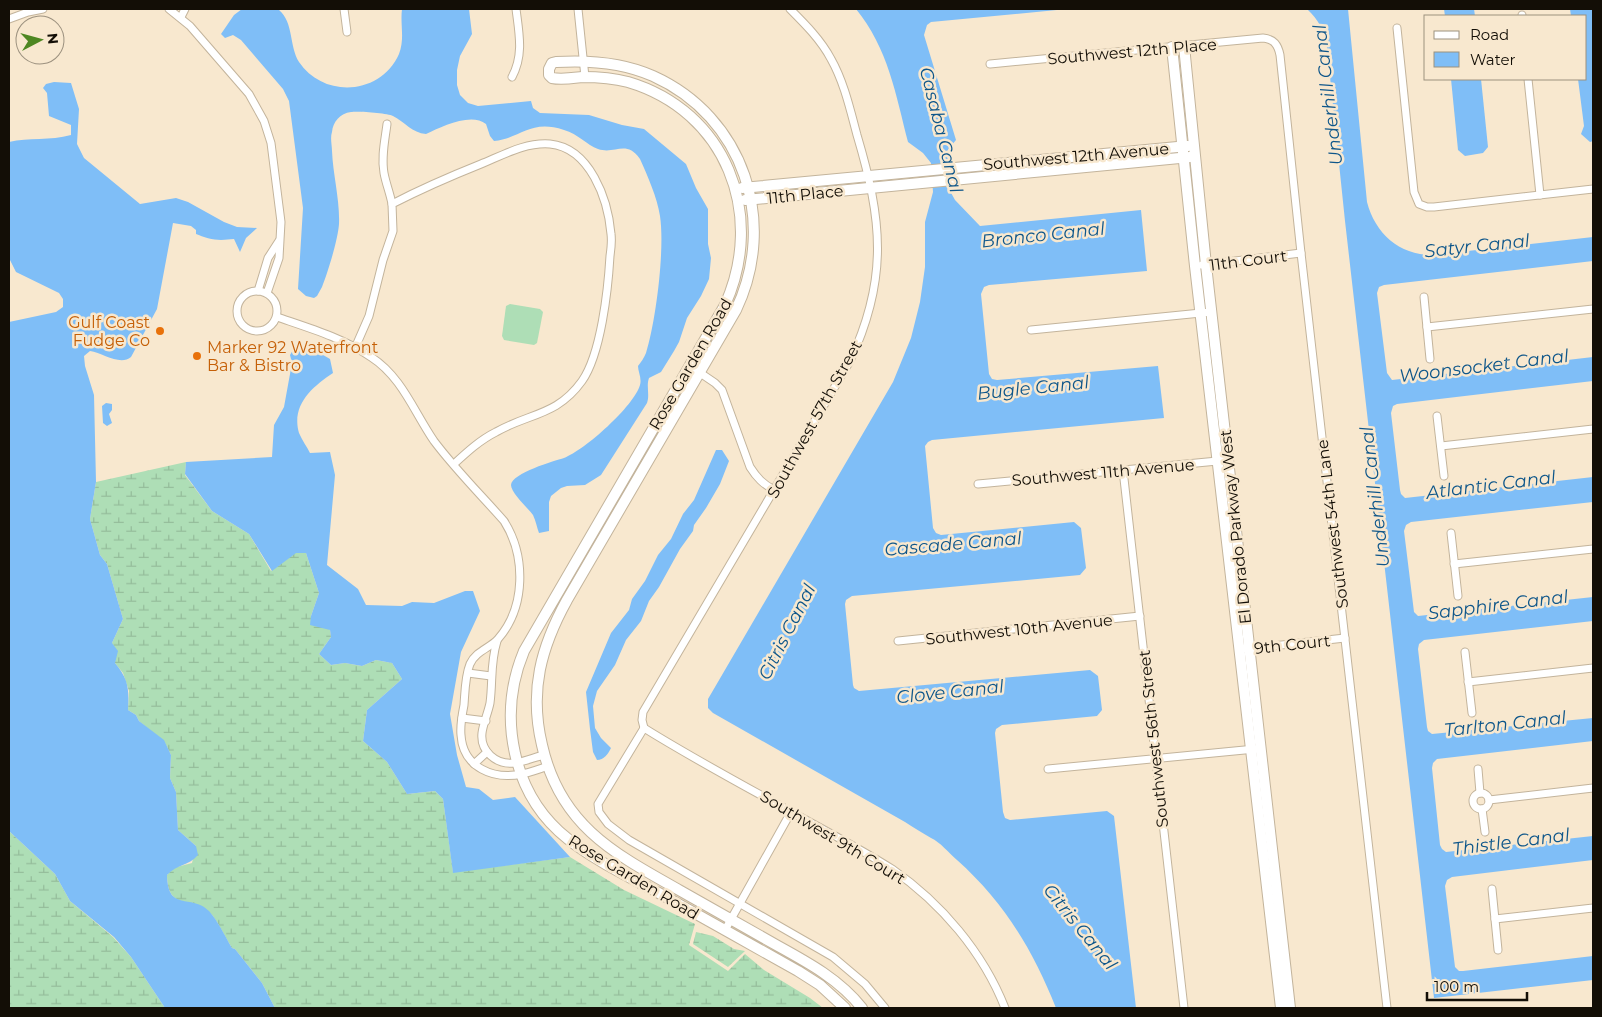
<svg xmlns="http://www.w3.org/2000/svg" width="1602" height="1017" viewBox="0 0 1602 1017" font-family="Montserrat,sans-serif">
<defs>
<pattern id="wetland-marsh" width="20" height="14" patternUnits="userSpaceOnUse" patternTransform="scale(1.25)"><rect width="20" height="14" fill="#aedeb6"/><path d="M1 5h8M5 5V1M11 12h8M15 12V8" fill="none" stroke="#95bd9b"/></pattern>
</defs>
<rect width="100%" height="100%" fill="#f8e8cf"/>
<g fill="url(#wetland-marsh)">
<path d="M 186,462 L 185,475 L 212,511 L 249,534 L 271,571 L 296,552 L 306,553 L 319,593 L 311,616 L 330,630 L 331,637 L 319,654 L 331,665 L 345,663 L 362,666 L 376,660 L 392,663 L 402,679 L 367,710 L 363,741 L 387,762 L 407,794 L 435,791 L 443,799 L 453,872 L 570,857 L 624,890 L 695,924 L 689,945 L 728,971 L 745,954 L 764,970 L 810,998 L 823,1008 L 275,1008 L 262,983 L 235,949 L 232,948 C 227,940 215,916 209,912 C 188,897 168,910 167,875 L 173,868 L 192,863 L 196,846 L 178,830 L 176,792 L 170,778 L 171,755 L 165,743 L 139,721 L 136,715 L 128,710 L 129,691 L 123,673 L 115,663 L 112,643 L 123,619 L 107,564 L 100,555 L 90,519 L 96,482 Z"/>
<path d="M 9,831 L 55,874 L 70,901 L 113,937 L 131,957 L 165,1008 L 9,1008 Z"/>
<path d="M 696,932 L 713,936 L 734,949 L 745,951 L 728,967 L 693,944 Z"/>
</g>
<path fill="#aedeb6" d="M 510,304 L 540,309 L 543,312 L 537,343 L 534,345 L 504,340 L 502,336 L 506,306 Z"/>
<g fill="#7fbef7">
<path d="M 242,9 L 279,10 C 294,23 289,46 299,62 C 324,99 381,95 399,54 C 405,38 400,25 402,9 L 469,9 L 472,34 L 460,56 L 457,70 L 457,85 L 460,95 L 468,103 L 478,106 L 531,101 L 533,108 L 540,113 L 589,115 L 622,125 L 644,129 L 686,164 L 696,188 L 708,209 L 708,244 L 711,258 L 709,279 L 701,296 L 687,318 L 679,342 L 674,351 L 661,372 L 649,378 C 646,386 650,395 647,403 L 601,475 L 585,485 L 567,486 L 561,488 L 551,496 L 549,502 L 549,531 L 539,533 C 537,528 536,521 533,515 C 528,508 511,493 511,485 C 512,473 554,461 564,458 C 585,450 634,406 640,385 C 642,378 638,372 638,366 C 641,362 644,358 646,353 C 656,321 665,249 660,216 C 657,197 648,177 640,159 C 626,139 615,155 598,149 C 587,145 578,134 564,130 C 530,119 522,138 494,141 L 490,136 L 486,124 C 471,112 441,127 426,134 C 412,133 405,122 393,116 C 387,113 358,111 351,112 C 340,113 333,122 332,132 C 330,138 332,145 332,151 C 333,175 340,200 339,224 C 338,239 328,272 322,287 L 317,296 L 314,298 L 306,296 L 298,289 L 303,208 L 289,101 L 283,89 L 241,40 L 233,35 L 225,38 L 221,34 L 234,15 Z"/>
<path d="M 856,9 L 1067,9 L 931,22 L 927,25 L 924,35 L 956,140 L 947,151 L 950,191 L 955,200 L 980,226 L 1141,210 L 1147,271 L 989,285 L 984,287 L 981,294 L 989,374 L 992,379 L 997,380 L 1158,366 L 1164,418 L 932,440 L 928,442 L 925,446 L 933,528 L 936,533 L 941,535 L 1074,522 L 1081,528 L 1086,568 L 1080,575 L 852,596 L 846,600 L 845,604 L 853,685 L 854,688 L 859,691 L 1090,670 L 1098,676 L 1102,710 L 1097,716 L 1002,725 L 996,729 L 995,733 L 1003,812 L 1005,818 L 1010,820 L 1107,811 L 1114,816 L 1136,1008 L 1056,1008 C 1033,950 1004,902 957,860 C 949,853 940,842 931,838 C 922,833 913,827 905,822 L 713,713 L 708,708 L 708,699 L 893,382 L 911,338 L 920,302 L 925,267 L 925,222 L 933,192 L 931,163 L 923,153 L 908,142 C 896,95 888,48 856,9 Z"/>
<path d="M 1307,9 L 1348,9 L 1367,202 C 1375,233 1399,255 1432,255 L 1593,237 L 1593,261 L 1384,285 L 1379,287 L 1377,293 L 1387,373 L 1392,380 L 1593,357 L 1593,381 L 1397,404 L 1393,406 L 1391,413 L 1400,490 L 1401,494 L 1405,498 L 1593,477 L 1593,502 L 1411,522 L 1406,525 L 1404,531 L 1414,612 L 1418,616 L 1593,597 L 1593,621 L 1424,640 L 1419,644 L 1418,649 L 1427,727 L 1428,731 L 1432,734 L 1593,718 L 1593,741 L 1437,759 L 1433,763 L 1432,768 L 1440,845 L 1442,849 L 1446,852 L 1593,836 L 1593,860 L 1452,877 L 1447,880 L 1445,886 L 1455,967 L 1459,971 L 1463,971 L 1593,956 L 1593,980 L 1434,998 L 1345,221 L 1327,48 C 1325,32 1319,20 1307,9 Z"/>
<path d="M 1444,9 L 1474,9 L 1475,16 L 1445,16 Z"/>
<path d="M 1570,9 L 1593,9 L 1593,141 L 1590,142 L 1581,134 L 1584,126 L 1578,79 L 1586,79 L 1586,16 L 1571,16 Z"/>
<path d="M 1451,79 L 1481,79 L 1488,147 L 1483,153 L 1465,156 L 1458,150 Z"/>
<path d="M 54,82 L 71,83 L 79,109 L 77,144 L 84,158 L 140,204 L 176,198 L 188,202 L 224,222 L 237,227 L 257,228 L 246,238 L 240,252 L 234,239 C 229,239 226,240 221,240 C 213,240 203,237 196,234 L 196,230 L 191,226 L 173,223 L 157,309 L 131,357 C 120,366 103,353 90,351 L 84,356 L 85,366 L 94,395 L 96,482 L 90,519 L 100,555 L 107,564 L 123,619 L 112,643 L 118,651 L 115,663 C 129,680 129,689 128,710 L 136,715 L 139,721 L 164,740 L 171,755 L 170,778 L 176,792 L 178,830 L 196,846 L 198,855 C 189,866 177,864 167,875 C 168,913 191,893 209,911 C 218,921 225,936 232,948 L 235,949 L 262,983 L 275,1008 L 165,1008 L 131,957 L 114,937 L 70,901 L 55,874 L 9,831 L 9,322 L 56,312 L 63,307 L 63,299 L 59,293 L 16,272 L 9,258 L 9,142 C 29,137 50,141 71,135 L 71,125 L 49,116 L 47,93 L 43,88 L 46,84 Z"/>
<path d="M 311,348 L 330,359 L 333,373 C 312,387 291,405 299,433 C 302,440 307,447 310,453 L 330,452 L 335,475 L 327,565 L 358,589 L 366,605 L 402,606 L 412,602 L 434,603 L 465,591 L 473,591 L 480,611 L 461,652 L 450,714 L 457,755 L 466,787 L 479,789 L 493,800 L 515,797 L 570,857 L 453,873 L 443,799 L 435,791 L 407,794 L 387,762 L 363,741 L 367,710 L 402,679 L 392,663 L 376,660 L 362,666 L 345,663 L 331,665 L 319,654 L 331,637 L 330,630 L 310,625 L 311,616 L 319,593 L 306,553 L 296,553 L 272,571 L 249,534 L 212,511 L 185,474 L 186,462 L 272,457 L 274,425 L 284,407 L 292,363 L 290,355 L 293,350 Z"/>
<path d="M 106,403 L 112,404 L 112,410 L 109,414 L 112,423 L 107,426 L 103,423 L 102,406 Z"/>
<path d="M 716,450 L 722,450 L 729,461 L 720,484 L 706,508 L 694,525 L 693,531 L 680,549 L 659,587 L 649,601 L 641,621 L 626,640 L 615,665 L 597,691 L 593,706 L 595,728 L 601,738 L 611,748 C 608,754 604,760 597,760 L 593,752 L 590,729 L 586,692 L 611,633 L 629,610 L 632,599 L 645,581 L 658,555 L 671,539 L 683,514 L 694,500 Z"/>
</g>
<g fill="none" stroke-linecap="round" stroke-linejoin="round">
<defs>
<g id="street">
<path d="M 169,9 L 190,26 L 249,94 L 264,121 L 271,143 L 281,222 L 279,258 L 267,293"/>
<path d="M 344,9 L 347,32"/>
<path d="M 578,9 L 585,77"/>
<path d="M 1522,15 L 1522,16"/>
<path d="M 181,17 L 185,9"/>
<path d="M 9,19 L 28,12 L 43,9"/>
<path d="M 1397,28 L 1414,192 L 1419,204 L 1427,207 L 1434,207 L 1593,189"/>
<path d="M 990,64 L 1263,38 C 1274,39 1278,45 1280,55 L 1301,253 L 1387,1008"/>
<path d="M 512,77 C 524,55 519,33 516,9"/>
<path d="M 1528,79 L 1540,195"/>
<path d="M 387,124 C 385,140 381,157 384,173 C 386,184 390,193 392,204"/>
<path d="M 1202,265 L 1301,253"/>
<circle cx="257" cy="311" r="20"/>
<path d="M 258,291 L 268,258 L 279,241"/>
<path d="M 1424,297 L 1430,359"/>
<path d="M 277,317 C 309,328 343,338 371,357 C 402,377 414,412 434,441 C 455,469 481,495 504,521 C 526,556 526,607 498,639 C 490,648 476,651 470,664 C 465,676 465,692 464,705 C 462,715 460,725 461,735 C 463,768 494,780 522,774 C 531,772 540,769 548,766"/>
<path d="M 1427,327 L 1593,309"/>
<path d="M 1031,330 L 1211,312"/>
<path d="M 355,348 L 369,316 L 383,260 L 393,231 L 392,204 C 421,189 451,176 481,164 C 503,155 526,142 550,144 C 590,148 608,199 611,234 C 612,241 611,249 610,256 C 608,290 601,354 582,381 C 557,416 529,413 496,432 C 480,440 467,452 454,464"/>
<path d="M 690,366 L 715,383 L 722,390 L 750,467 C 757,478 763,484 774,490"/>
<path d="M 1437,416 L 1444,476"/>
<path d="M 1441,446 L 1593,429"/>
<path d="M 1123,470 L 1184,1008"/>
<path d="M 978,484 L 1228,460"/>
<path d="M 1451,533 L 1458,596"/>
<path d="M 1454,564 L 1593,549"/>
<path d="M 497,641 C 490,664 493,680 490,703 C 488,713 483,724 482,733 C 480,751 496,765 514,763 C 524,762 535,757 544,755"/>
<path d="M 898,641 L 1140,616"/>
<path d="M 1246,649 L 1345,638"/>
<path d="M 1465,652 L 1472,713"/>
<path d="M 468,673 L 491,676"/>
<path d="M 1468,682 L 1593,668"/>
<path d="M 462,718 L 486,721"/>
<path d="M 644,728 L 642,720 L 643,712 L 850,361 C 889,278 882,219 857,135 C 850,109 844,82 831,59 C 821,40 805,24 790,9"/>
<path d="M 644,728 C 697,761 752,790 806,820 C 835,836 864,851 892,869 C 941,903 983,952 1005,1008"/>
<path d="M 644,728 L 598,804 L 599,812 L 608,824 L 629,840 L 833,957 L 865,984 L 885,1008"/>
<path d="M 474,764 L 487,752"/>
<path d="M 1048,769 L 1255,749"/>
<path d="M 1478,769 L 1480,793"/>
<circle cx="1481" cy="801" r="8"/>
<path d="M 1489,800 L 1593,788"/>
<path d="M 1482,809 L 1485,832"/>
<path d="M 1492,889 L 1498,950"/>
<path d="M 1495,919 L 1593,908"/>
<path d="M 725,930 L 791,812"/>
</g>
<g id="secondary">
<path d="M 1184,46 L 1206,265 L 1290,1008"/>
<path d="M 1172,47 L 1195,266 L 1281,1008"/>
<path d="M 742,188 L 1188,146"/>
<path d="M 745,200 L 1190,157"/>
<path d="M 845,1008 L 820,985 L 798,971 C 754,946 710,922 666,897 C 634,879 597,862 568,839 C 512,795 497,716 524,651 L 725,305 C 766,214 726,111 628,82 C 613,78 598,77 582,77 C 573,78 562,80 552,78 L 549,75 L 549,69 L 552,63 L 556,62 C 589,60 622,62 653,76 C 744,117 778,222 736,310 L 567,600 C 541,647 529,691 542,745 C 560,825 613,853 679,890 C 712,909 745,927 778,946 C 809,963 840,980 862,1008"/>
</g>
</defs>
<use href="#street" stroke="#c3b49c" stroke-width="9"/>
<use href="#secondary" stroke="#c3b49c" stroke-width="12"/>
<use href="#street" stroke="#fff" stroke-width="7"/>
<use href="#secondary" stroke="#fff" stroke-width="10"/>
</g>
<g fill="#e8710a" stroke="#f8e8cf" stroke-width="2">
<circle cx="160" cy="331" r="5"/>
<circle cx="197" cy="356" r="5"/>
</g>
<g text-anchor="middle" stroke-width="5" stroke-linejoin="round" paint-order="stroke">
<g font-size="16" fill="#130e06" stroke="#f8e8cf">
<text transform="translate(1132 51) rotate(-5)" y="6">Southwest 12th Place</text>
<text transform="translate(1076 156) rotate(-5)" y="6">Southwest 12th Avenue</text>
<text transform="translate(805 194) rotate(-6)" y="6">11th Place</text>
<text transform="translate(1248 260) rotate(-7)" y="6">11th Court</text>
<text transform="translate(690 364) rotate(-60)" y="6">Rose Garden Road</text>
<text transform="translate(814 419) rotate(-61)" y="6">Southwest 57th Street</text>
<text transform="translate(1103 472) rotate(-5)" y="6">Southwest 11th Avenue</text>
<text transform="translate(1332 524) rotate(-97)" y="6">Southwest 54th Lane</text>
<text transform="translate(1235 527) rotate(-96)" y="6">El Dorado Parkway West</text>
<text transform="translate(1019 629) rotate(-6)" y="6">Southwest 10th Avenue</text>
<text transform="translate(1292 644) rotate(-6)" y="6">9th Court</text>
<text transform="translate(1153 739) rotate(-96)" y="6">Southwest 56th Street</text>
<text transform="translate(833 837) rotate(31)" y="6">Southwest 9th Court</text>
<text transform="translate(634 877) rotate(31)" y="6">Rose Garden Road</text>
</g>
<g font-size="16" fill="#c56008" stroke="#f8e8cf" text-anchor="end">
<text x="150" y="328">Gulf Coast<tspan x="150" dy="18">Fudge Co</tspan></text>
<text x="207" y="353" text-anchor="start">Marker 92 Waterfront<tspan x="207" dy="18">Bar &amp; Bistro</tspan></text>
</g>
<g font-size="18" font-style="italic" fill="#0e568a" stroke="#f8e8cf">
<text transform="translate(1328 95) rotate(-97)" y="6">Underhill Canal</text>
<text transform="translate(941 130) rotate(76)" y="6">Casaba Canal</text>
<text transform="translate(1043 235) rotate(-6)" y="6">Bronco Canal</text>
<text transform="translate(1477 246) rotate(-6)" y="6">Satyr Canal</text>
<text transform="translate(1484 366) rotate(-7)" y="6">Woonsocket Canal</text>
<text transform="translate(1033 388) rotate(-6)" y="6">Bugle Canal</text>
<text transform="translate(1491 485) rotate(-7)" y="6">Atlantic Canal</text>
<text transform="translate(1375 497) rotate(-97)" y="6">Underhill Canal</text>
<text transform="translate(953 544) rotate(-5)" y="6">Cascade Canal</text>
<text transform="translate(1498 605) rotate(-7)" y="6">Sapphire Canal</text>
<text transform="translate(787 632) rotate(-63)" y="6">Citris Canal</text>
<text transform="translate(950 692) rotate(-6)" y="6">Clove Canal</text>
<text transform="translate(1505 724) rotate(-6)" y="6">Tarlton Canal</text>
<text transform="translate(1511 842) rotate(-7)" y="6">Thistle Canal</text>
<text transform="translate(1080 927) rotate(51)" y="6">Citris Canal</text>
</g>
</g>
<rect width="1602" height="1017" fill="none" stroke="#130e06" stroke-width="20"/>
<rect x="1424" y="15" width="162" height="65" fill="#f8e8cf" stroke="#9c917f"/>
<rect x="1434" y="31" width="25" height="8" fill="#ffffff" stroke="#9c917f"/>
<text x="1470" y="40" font-size="15" fill="#130e06">Road</text>
<rect x="1434" y="52" width="25" height="15" fill="#7fbef7" stroke="#9c917f"/>
<text x="1470" y="65" font-size="15" fill="#130e06">Water</text>
<g transform="translate(40 40) rotate(84)"><circle r="24" fill="#f8e8cf" stroke="#9c917f"/>
<path d="M0-4L9 19L0 12L-9 19Z" fill="#4e8722"/>
<text y="-8" font-size="14" font-weight="bold" text-anchor="middle" fill="#130e06">N</text>
</g>
<path d="M1427 992v8h100v-8" fill="none" stroke="#130e06" stroke-width="2.5"/>
<text x="1434" y="992" font-size="15" fill="#130e06" stroke="#f8e8cf" stroke-width="4" paint-order="stroke">100 m</text>
</svg>
